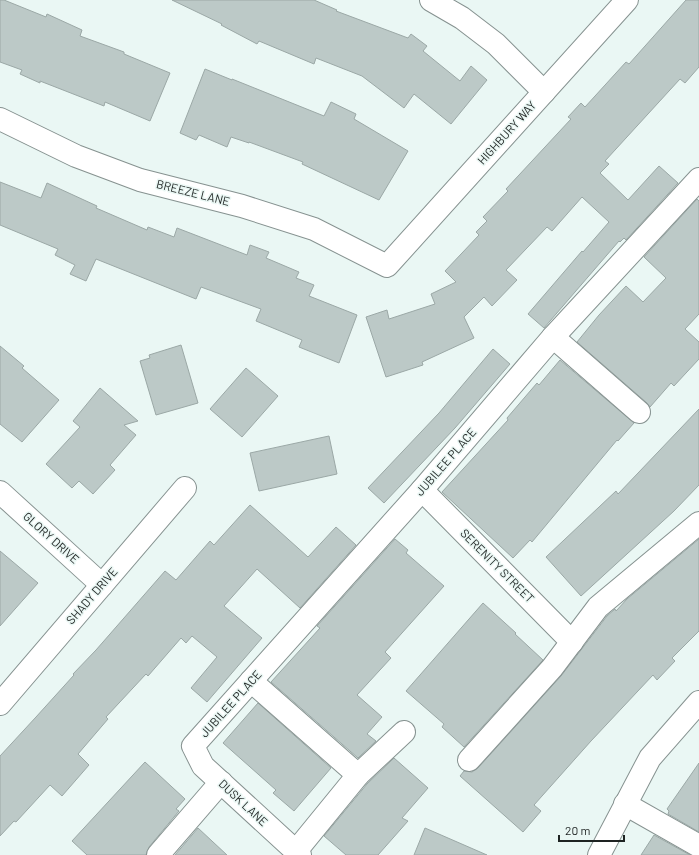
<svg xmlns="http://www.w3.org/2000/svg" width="699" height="855" viewBox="0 0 699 855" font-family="Barlow,sans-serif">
<rect width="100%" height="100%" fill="#eaf7f4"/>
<g fill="#bcc9c7" stroke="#9ba8a6">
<path d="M 0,0 L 4,0 L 46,17 L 47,14 L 82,30 L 80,36 L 124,52 L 124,54 L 170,73 L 150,121 L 105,102 L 104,106 L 40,81 L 40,83 L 20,74 L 22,70 L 0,62 Z"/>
<path d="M 172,0 L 314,0 L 337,10 L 336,11 L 408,38 L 411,34 L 427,46 L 423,51 L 460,81 L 471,66 L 487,80 L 451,124 L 414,94 L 404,108 L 362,76 L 316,58 L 314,64 L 259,41 L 257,44 L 221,25 L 222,24 Z"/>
<path d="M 686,0 L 699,0 L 699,67 L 685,83 L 680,79 L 605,161 L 609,164 L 600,173 L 628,200 L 659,166 L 678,183 L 626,240 L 624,238 L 620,242 L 619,241 L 544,328 L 528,314 L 582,251 L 583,252 L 609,222 L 582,197 L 552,231 L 547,227 L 506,270 L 517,280 L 492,306 L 484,297 L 464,317 L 474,338 L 422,362 L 423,365 L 386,377 L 366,317 L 387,310 L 389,319 L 435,304 L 431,294 L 456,282 L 445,271 L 479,235 L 476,232 L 487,221 L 483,217 L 508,191 L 506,189 L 571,119 L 568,117 L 581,103 L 585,107 L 626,62 L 629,64 Z"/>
<path d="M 205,69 L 232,80 L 232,79 L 324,116 L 331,102 L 356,114 L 354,119 L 408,151 L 379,200 L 302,164 L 303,162 L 249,142 L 249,143 L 231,137 L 227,147 L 199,135 L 196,140 L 180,133 Z"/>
<path d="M 0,182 L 41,198 L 47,183 L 97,206 L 96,208 L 147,230 L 148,227 L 174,237 L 177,228 L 247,255 L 250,245 L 269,252 L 266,258 L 299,272 L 296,278 L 314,285 L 309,296 L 357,315 L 339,363 L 299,347 L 302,340 L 256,321 L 261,309 L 201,287 L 196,299 L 96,259 L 86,281 L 70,274 L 75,265 L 55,255 L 58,249 L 0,225 Z"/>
<path d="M 697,199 L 699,201 L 699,314 L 685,329 L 699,342 L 699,359 L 674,386 L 671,383 L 650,407 L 647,403 L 577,342 L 599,315 L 626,286 L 643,302 L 666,278 L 644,257 Z"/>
<path d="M 181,345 L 198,403 L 156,415 L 140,361 L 150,358 L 149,355 Z"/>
<path d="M 0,346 L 24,366 L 22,368 L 59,400 L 22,442 L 0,424 Z"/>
<path d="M 493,349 L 510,364 L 455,428 L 384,503 L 368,488 L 439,413 Z"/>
<path d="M 560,360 L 634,423 L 618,441 L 617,440 L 532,542 L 530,540 L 513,558 L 442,492 L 508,420 L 507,418 L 537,383 L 539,385 Z"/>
<path d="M 246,368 L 278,396 L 242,437 L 210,409 Z"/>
<path d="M 100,388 L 138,421 L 124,425 L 136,435 L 110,465 L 115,470 L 93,494 L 79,481 L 72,488 L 46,464 L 80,427 L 73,421 Z"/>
<path d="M 699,409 L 699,485 L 674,511 L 581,596 L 546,557 L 616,491 L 618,494 Z"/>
<path d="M 329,436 L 337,474 L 259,491 L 250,453 Z"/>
<path d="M 250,505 L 308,557 L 336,527 L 356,545 L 300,608 L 257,569 L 224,606 L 262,638 L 207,702 L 191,688 L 217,657 L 192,636 L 186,643 L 181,638 L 148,676 L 146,674 L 106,717 L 108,719 L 78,754 L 89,765 L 62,796 L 50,785 L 16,822 L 14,821 L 0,836 L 0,756 L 36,717 L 74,675 L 73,674 L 96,650 L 165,571 L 176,580 L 210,541 L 214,545 Z"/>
<path d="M 395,539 L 408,550 L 406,553 L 444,586 L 385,652 L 391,658 L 357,695 L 382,717 L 367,734 L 376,741 L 358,758 L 271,682 L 320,628 L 317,626 Z"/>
<path d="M 699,539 L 699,631 L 672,658 L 675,661 L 657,680 L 653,675 L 591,741 L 534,805 L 541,811 L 523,832 L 460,776 L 464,771 L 472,772 L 478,768 L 561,676 L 607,616 L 615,609 L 616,611 L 627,599 Z"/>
<path d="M 0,551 L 38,583 L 0,626 Z"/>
<path d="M 483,603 L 516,633 L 515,634 L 543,660 L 464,747 L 442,727 L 444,724 L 406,691 Z"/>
<path d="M 258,703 L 331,768 L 294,811 L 273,793 L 276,790 L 223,743 Z"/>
<path d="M 394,758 L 428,788 L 402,818 L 408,821 L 378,855 L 346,855 L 324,836 L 367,784 Z"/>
<path d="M 145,762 L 185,799 L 176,809 L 179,811 L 149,847 L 146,855 L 87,855 L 72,841 Z"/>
<path d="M 699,763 L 699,832 L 668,814 L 669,811 L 667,809 Z"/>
<path d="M 198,828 L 227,855 L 175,855 Z"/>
<path d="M 425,828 L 487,855 L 414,855 Z"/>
<path d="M 654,835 L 690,855 L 641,855 Z"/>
</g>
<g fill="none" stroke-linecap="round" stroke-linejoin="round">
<defs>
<g id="minor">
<path d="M 431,0 L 462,18 L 496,44 L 544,92"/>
<path d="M 0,119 L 76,156 L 140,180 L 242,206 L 314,229 L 387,266 L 627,0"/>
<path d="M 553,337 L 639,412"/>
<path d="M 422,490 L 572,642"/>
<path d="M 0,492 L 102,585"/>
<path d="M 251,681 L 358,775 L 296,851"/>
<path d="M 0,704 L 185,488"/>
<path d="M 469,760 L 552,668 L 598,607 L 699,523"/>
<path d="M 358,775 L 404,732"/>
<path d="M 625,804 L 699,846"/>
<path d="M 158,855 L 221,782"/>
<path d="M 300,855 L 203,766 L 193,746 L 422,490 L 553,337 L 699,179"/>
<path d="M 599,855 L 650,758 L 699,702"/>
</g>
</defs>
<use href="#minor" stroke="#869290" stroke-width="24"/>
<use href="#minor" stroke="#fff" stroke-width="22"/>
</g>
<g text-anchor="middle" stroke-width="3" stroke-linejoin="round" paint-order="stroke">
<g font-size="12" fill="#1e2322" stroke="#eaf7f4">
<text transform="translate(507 133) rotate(-48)" y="4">HIGHBURY WAY</text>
<text transform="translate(193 193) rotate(14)" y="4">BREEZE LANE</text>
<text transform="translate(446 462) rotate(-49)" y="4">JUBILEE PLACE</text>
<text transform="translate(51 538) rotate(42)" y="4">GLORY DRIVE</text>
<text transform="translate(497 566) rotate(45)" y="4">SERENITY STREET</text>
<text transform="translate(92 596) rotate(-49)" y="4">SHADY DRIVE</text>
<text transform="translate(231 704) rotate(-48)" y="4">JUBILEE PLACE</text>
<text transform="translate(243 803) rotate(43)" y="4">DUSK LANE</text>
</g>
</g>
<path d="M559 835v6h65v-6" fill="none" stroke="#1e2322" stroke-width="2"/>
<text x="565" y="835" font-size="12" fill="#1e2322" stroke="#eaf7f4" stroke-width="3" paint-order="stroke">20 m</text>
</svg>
